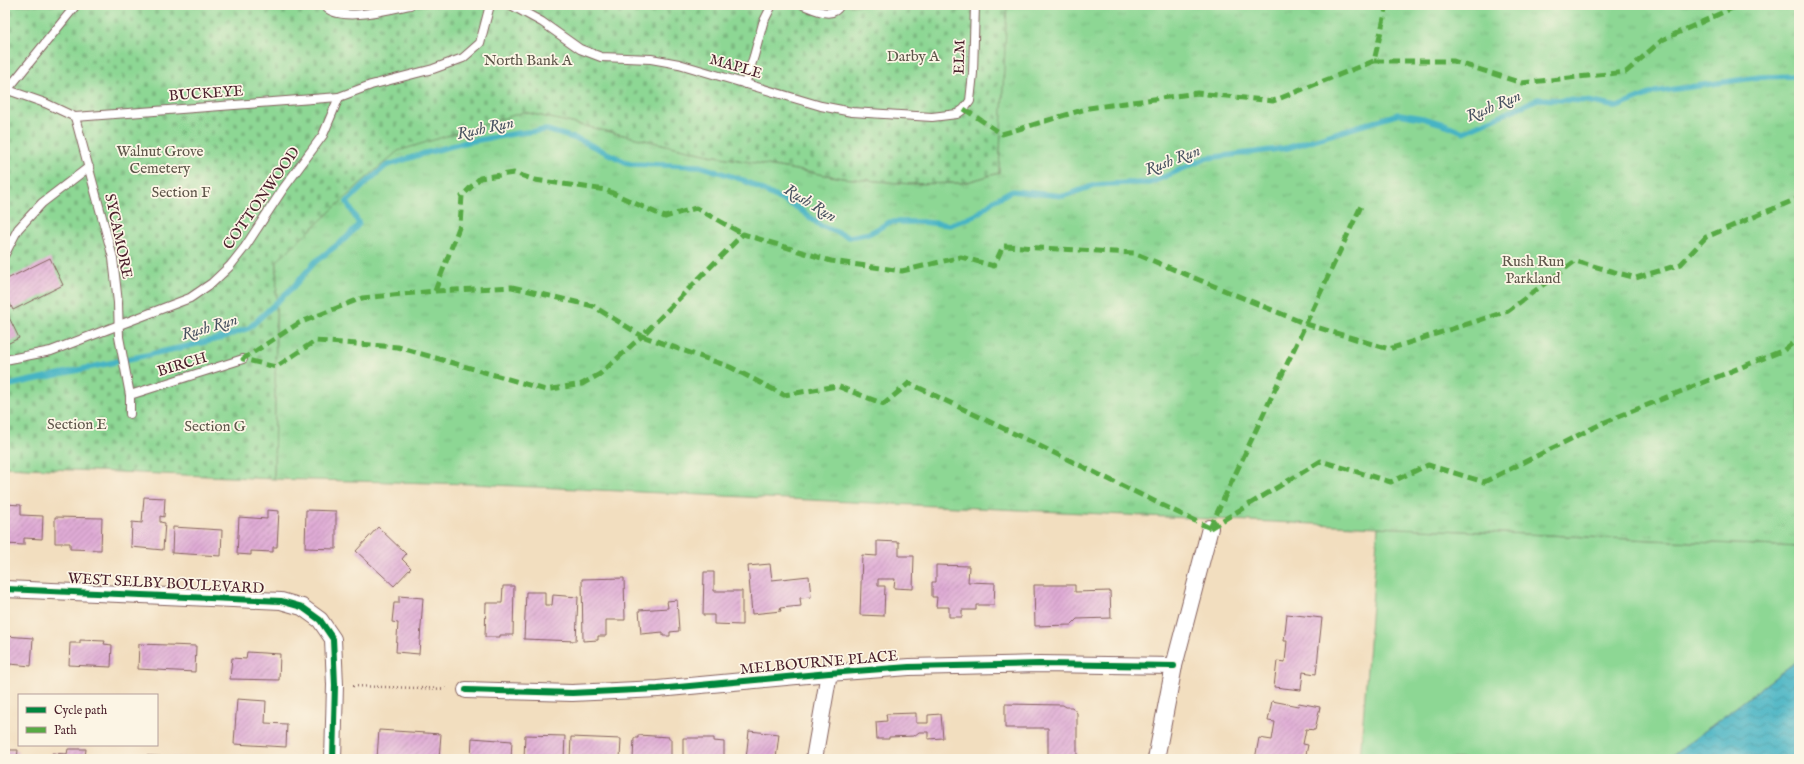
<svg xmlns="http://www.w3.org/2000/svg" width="1804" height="764" viewBox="0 0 1804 764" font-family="'IM FELL English',serif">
<defs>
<pattern id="cemetery-stones" width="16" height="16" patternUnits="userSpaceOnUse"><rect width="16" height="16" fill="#8dd794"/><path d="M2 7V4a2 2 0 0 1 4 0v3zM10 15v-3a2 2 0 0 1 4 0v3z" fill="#7bb880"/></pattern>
<pattern id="park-tufts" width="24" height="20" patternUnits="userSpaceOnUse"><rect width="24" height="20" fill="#8dd794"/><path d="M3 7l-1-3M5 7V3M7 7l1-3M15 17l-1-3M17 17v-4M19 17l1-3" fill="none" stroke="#7bb880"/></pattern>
<pattern id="water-waves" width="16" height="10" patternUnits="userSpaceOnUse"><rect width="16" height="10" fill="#47b4c4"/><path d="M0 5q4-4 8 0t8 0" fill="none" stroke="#3d929f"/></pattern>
<pattern id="building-hatch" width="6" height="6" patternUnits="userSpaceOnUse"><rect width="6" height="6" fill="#dfabd5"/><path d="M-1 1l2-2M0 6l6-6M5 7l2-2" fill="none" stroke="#b78bad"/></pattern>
</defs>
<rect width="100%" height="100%" fill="#fcf5e5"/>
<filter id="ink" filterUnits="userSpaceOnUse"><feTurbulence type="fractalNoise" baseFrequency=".025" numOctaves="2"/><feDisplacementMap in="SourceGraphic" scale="8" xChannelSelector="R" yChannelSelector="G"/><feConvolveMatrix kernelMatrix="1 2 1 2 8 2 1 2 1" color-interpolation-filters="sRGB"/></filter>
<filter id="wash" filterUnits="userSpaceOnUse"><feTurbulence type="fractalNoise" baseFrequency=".012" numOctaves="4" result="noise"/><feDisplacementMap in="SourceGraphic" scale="16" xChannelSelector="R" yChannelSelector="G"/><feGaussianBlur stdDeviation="0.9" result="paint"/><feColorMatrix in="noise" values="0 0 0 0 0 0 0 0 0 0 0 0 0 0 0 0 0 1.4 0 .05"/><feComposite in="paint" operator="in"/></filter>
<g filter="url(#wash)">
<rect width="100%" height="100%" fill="#f2debf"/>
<path fill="#8dd794" stroke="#6c7b60" d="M 1378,527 L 1799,547 L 1799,659 L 1668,759 L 1360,759 Z"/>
<path fill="url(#cemetery-stones)" stroke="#6c7b60" d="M 5,5 L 1008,5 L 999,173 L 964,183 L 910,184 L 842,178 L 709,155 L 524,112 L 277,261 L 274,479 L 5,467 Z"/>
<path fill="url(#park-tufts)" stroke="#6c7b60" d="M 1007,5 L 1799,5 L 1799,547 L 472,484 L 274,479 L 277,261 L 363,181 L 398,151 L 524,112 L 709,155 L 842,178 L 910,184 L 964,183 L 999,173 Z"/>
<path fill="url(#water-waves)" stroke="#486a78" d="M 1799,659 L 1799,759 L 1668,759 Z"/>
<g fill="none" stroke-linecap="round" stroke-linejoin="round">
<path stroke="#47b4c4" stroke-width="5.5" d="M 5,386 L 188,346 L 221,338 L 249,328 L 294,286 L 315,262 L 346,238 L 359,224 L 347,202 L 366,183 L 386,166 L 422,154 L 467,142 L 519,133 L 547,130 L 580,140 L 630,164 L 700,166 L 743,180 L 798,208 L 821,226 L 849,237 L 870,233 L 890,222 L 923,222 L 950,225 L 976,215 L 993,201 L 1011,191 L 1064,196 L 1095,185 L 1127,183 L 1150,183 L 1207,158 L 1287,148 L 1399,114 L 1422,118 L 1447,125 L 1463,132 L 1538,99 L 1587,101 L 1617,107 L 1655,92 L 1760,77 L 1799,76"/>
</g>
<g id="blocks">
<g fill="url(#building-hatch)">
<path d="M 50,258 L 63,285 L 13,310 L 5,293 L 5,280 Z"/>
<path d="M 5,309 L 19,338 L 5,345 Z"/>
<path d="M 144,497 L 165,498 L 164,517 L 160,516 L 160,522 L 165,523 L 163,550 L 131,547 L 132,522 L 142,523 Z"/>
<path d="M 5,504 L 21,505 L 21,515 L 43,516 L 42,539 L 24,538 L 24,545 L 5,544 Z"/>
<path d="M 267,510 L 279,511 L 277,547 L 273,547 L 273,552 L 251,551 L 251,555 L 237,554 L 239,517 L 267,519 Z"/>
<path d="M 306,510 L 336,511 L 336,549 L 305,548 Z"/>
<path d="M 55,517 L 102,518 L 101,550 L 70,549 L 70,543 L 55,543 Z"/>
<path d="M 173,527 L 222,530 L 221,556 L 172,553 Z"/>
<path d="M 378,527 L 406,554 L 402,559 L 411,568 L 394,586 L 356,551 Z"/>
<path d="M 877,541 L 899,542 L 899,556 L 914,556 L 913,589 L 894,588 L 895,579 L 878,579 L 878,586 L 885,586 L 884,616 L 860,615 L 862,555 L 877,556 Z"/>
<path d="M 770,564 L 772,580 L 809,576 L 811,597 L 800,598 L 801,606 L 780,608 L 781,611 L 752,614 L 748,566 Z"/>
<path d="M 936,565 L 969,566 L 968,582 L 995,583 L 994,605 L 976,605 L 976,610 L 962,610 L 962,617 L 949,617 L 949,607 L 936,607 L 937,597 L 932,597 L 932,582 L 936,582 Z"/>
<path d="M 704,572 L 714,572 L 714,591 L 742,591 L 742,625 L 714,624 L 714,615 L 703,615 Z"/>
<path d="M 624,578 L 625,620 L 606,620 L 606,636 L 598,636 L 598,640 L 583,641 L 582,579 Z"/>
<path d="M 1034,585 L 1075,585 L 1075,592 L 1110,591 L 1111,618 L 1077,619 L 1071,625 L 1035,626 Z"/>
<path d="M 503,586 L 514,586 L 513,635 L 500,635 L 500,637 L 485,637 L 486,603 L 502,603 Z"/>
<path d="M 526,592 L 545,592 L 545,605 L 552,605 L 553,595 L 578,597 L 576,641 L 524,639 Z"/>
<path d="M 399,596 L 423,598 L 419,654 L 396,652 L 398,623 L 392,622 L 394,603 L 399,603 Z"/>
<path d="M 677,600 L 679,631 L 670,632 L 670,636 L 663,636 L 663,632 L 641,634 L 639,610 L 668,608 L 667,601 Z"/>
<path d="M 1287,614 L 1322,618 L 1316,674 L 1303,672 L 1301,690 L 1274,687 L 1277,661 L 1285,662 L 1287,641 L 1284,641 Z"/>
<path d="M 5,636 L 33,638 L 31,666 L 10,664 L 10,666 L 5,666 Z"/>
<path d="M 80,640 L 105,641 L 104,644 L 112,645 L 111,667 L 69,665 L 70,643 L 80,643 Z"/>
<path d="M 139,644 L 196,646 L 195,672 L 138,669 Z"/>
<path d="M 247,652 L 280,654 L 279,680 L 230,679 L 232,658 L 246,659 Z"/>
<path d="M 237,699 L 266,701 L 265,723 L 287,724 L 286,747 L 234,744 Z"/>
<path d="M 1272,701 L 1298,706 L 1299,703 L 1320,707 L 1315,730 L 1306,729 L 1303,744 L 1308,745 L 1305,759 L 1255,759 L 1259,738 L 1272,740 L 1275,722 L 1268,721 Z"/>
<path d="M 1005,704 L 1063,705 L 1066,707 L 1072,707 L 1077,713 L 1077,759 L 1048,759 L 1048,728 L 1005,728 Z"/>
<path d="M 916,713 L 916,723 L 928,723 L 928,715 L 941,714 L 943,738 L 928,739 L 928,732 L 919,732 L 914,736 L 889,737 L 889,739 L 877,739 L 876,722 L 887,721 L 886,714 Z"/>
<path d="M 379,730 L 441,734 L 439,759 L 377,758 Z"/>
<path d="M 749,731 L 779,734 L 776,759 L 746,759 Z"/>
<path d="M 525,735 L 565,736 L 564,759 L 524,759 Z"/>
<path d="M 638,735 L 669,737 L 669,739 L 671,739 L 671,759 L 633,759 L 634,738 L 638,738 Z"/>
<path d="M 571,737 L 621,739 L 620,759 L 570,759 Z"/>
<path d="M 472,738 L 512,741 L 511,759 L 471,759 Z"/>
<path d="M 683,738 L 714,738 L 714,741 L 724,742 L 724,759 L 683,759 Z"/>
<path d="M 68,749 L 86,749 L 85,757 L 96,757 L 96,759 L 52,759 L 52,753 L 67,754 Z"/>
<path d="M 5,750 L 18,750 L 17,759 L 5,759 Z"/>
<path d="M 134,755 L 190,758 L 190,759 L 134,759 Z"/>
</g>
</g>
</g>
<g filter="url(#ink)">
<use href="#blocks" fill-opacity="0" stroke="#85625f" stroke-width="1"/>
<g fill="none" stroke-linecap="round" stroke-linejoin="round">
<defs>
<g id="service">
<path d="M 324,5 C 337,24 391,9 410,5"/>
<path d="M 511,5 L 542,22 L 580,49 L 601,57 L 651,59 L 679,64 L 821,106 L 852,112 L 932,117 L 957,114 L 964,109 L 970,101 L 973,73 L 975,5"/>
<path d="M 803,5 C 814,9 833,20 840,5"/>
<path d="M 745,84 L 754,56 L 763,23 L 772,5"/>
<path d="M 5,89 L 45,103 L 75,117 L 113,258 L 118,303 L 119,337 L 130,395 L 130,414"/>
<path d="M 8,89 L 76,5"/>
<path d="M 75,117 L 339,97"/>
<path d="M 5,254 L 18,229 L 42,203 L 89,167"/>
<path d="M 5,360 L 51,351 L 190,298 L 212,283 L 230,266 L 245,247 L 283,189 L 323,135 L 339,97 L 371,85 L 433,69 L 463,58 L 480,43 L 490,5"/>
<path d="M 130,395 L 243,359"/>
</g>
<g id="minor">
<path d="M 5,589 L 281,601 L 302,607 L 320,620 L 333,639 L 335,685 L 333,759"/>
<path d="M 466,690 L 572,693 L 658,689 L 829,673 L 909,667 L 1040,664 L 1174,666"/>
<path d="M 814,759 L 829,673"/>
<path d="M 1156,759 L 1174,666 L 1210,528"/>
</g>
</defs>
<use href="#service" stroke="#85625f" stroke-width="10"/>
<use href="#minor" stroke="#85625f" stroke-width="18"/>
<path stroke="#85625f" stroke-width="2.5" stroke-dasharray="1 3" stroke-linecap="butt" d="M 353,686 L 449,689"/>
<use href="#service" stroke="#fff" stroke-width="8"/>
<use href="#minor" stroke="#fff" stroke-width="16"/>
<g stroke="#57aa44" stroke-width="5" stroke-dasharray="10 5" stroke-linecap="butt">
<path d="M 1374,61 L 1453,61 L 1522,83 L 1626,72 L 1662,40 L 1739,5"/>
<path d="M 964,109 L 1002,134 L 1089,108 L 1197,93 L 1273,101 L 1374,61 L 1387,5"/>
<path d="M 512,287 L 593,306 L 642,336 L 600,374 L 582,384 L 546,390 L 398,347 L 315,341 L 276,367 L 243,359 L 299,323 L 362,298 L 435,291 Z"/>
<path d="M 435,291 L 460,225 L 462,196 L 480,178 L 514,173 L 535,180 L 606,190 L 665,217 L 696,208 L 743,234"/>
<path d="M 1210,528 L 909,383 L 884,404 L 837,386 L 784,395 L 730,367 L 642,336 L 743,234 L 831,261 L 902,271 L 961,257 L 994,266 L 1003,246 L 1134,253 L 1306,324 L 1389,349 L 1508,311 L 1575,261 L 1636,278 L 1681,264 L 1706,237 L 1799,198"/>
<path d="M 1210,528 L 1321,461 L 1391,482 L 1428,465 L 1484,482 L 1605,422 L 1784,350 L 1799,338"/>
<path d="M 1210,528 L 1362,204"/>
</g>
<defs>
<g id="cycleway">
<path d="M 5,589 L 281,601 L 302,607 L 320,620 L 333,639 L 335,685 L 333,759"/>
<path d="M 466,690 L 572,693 L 658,689 L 829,673 L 909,667 L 1040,664 L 1174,666"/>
</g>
</defs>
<use href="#cycleway" stroke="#fcf5e5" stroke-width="8"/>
<use href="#cycleway" stroke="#00873e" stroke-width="6"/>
</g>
</g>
<g text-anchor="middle" stroke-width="3.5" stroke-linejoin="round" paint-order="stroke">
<g font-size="15" fill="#5e564a" stroke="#fcf5e5">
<text x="913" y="61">Darby A</text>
<text x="528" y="65">North Bank A</text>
<text x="160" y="156">Walnut Grove<tspan x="160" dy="17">Cemetery</tspan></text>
<text x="181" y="197">Section F</text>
<text x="1533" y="266">Rush Run<tspan x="1533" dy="17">Parkland</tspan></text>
<text x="77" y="429">Section E</text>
<text x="215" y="431">Section G</text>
</g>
<g font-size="15" fill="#4a1f2b" stroke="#fcf5e5">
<text transform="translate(959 57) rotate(-88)" y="5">ELM</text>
<text transform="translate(736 66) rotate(16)" y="5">MAPLE</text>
<text transform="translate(206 93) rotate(-4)" y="5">BUCKEYE</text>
<text transform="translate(261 198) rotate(-55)" y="5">COTTONWOOD</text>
<text transform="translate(119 236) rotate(78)" y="5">SYCAMORE</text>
<text transform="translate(182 364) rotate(-17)" y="5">BIRCH</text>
<text transform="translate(166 583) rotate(3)" y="5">WEST SELBY BOULEVARD</text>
<text transform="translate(819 662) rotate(-5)" y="5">MELBOURNE PLACE</text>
</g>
<g font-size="16" font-style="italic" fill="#495361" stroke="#fcf5e5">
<text transform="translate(1493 105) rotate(-23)" y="6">Rush Run</text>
<text transform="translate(485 127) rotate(-12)" y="6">Rush Run</text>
<text transform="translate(1172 159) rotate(-21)" y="6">Rush Run</text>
<text transform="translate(811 202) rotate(31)" y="6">Rush Run</text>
<text transform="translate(209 326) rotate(-16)" y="6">Rush Run</text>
</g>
</g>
<rect width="1804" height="764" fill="none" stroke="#fcf5e5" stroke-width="20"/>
<rect x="18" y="694" width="140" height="52" fill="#fcf5e5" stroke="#b59f9b"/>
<rect x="26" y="707" width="20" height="6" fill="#00873e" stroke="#b59f9b"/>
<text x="54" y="714" font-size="12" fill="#4a1f2b">Cycle path</text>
<rect x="26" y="727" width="20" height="6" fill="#57aa44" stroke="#b59f9b"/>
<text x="54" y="734" font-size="12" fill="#4a1f2b">Path</text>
</svg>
